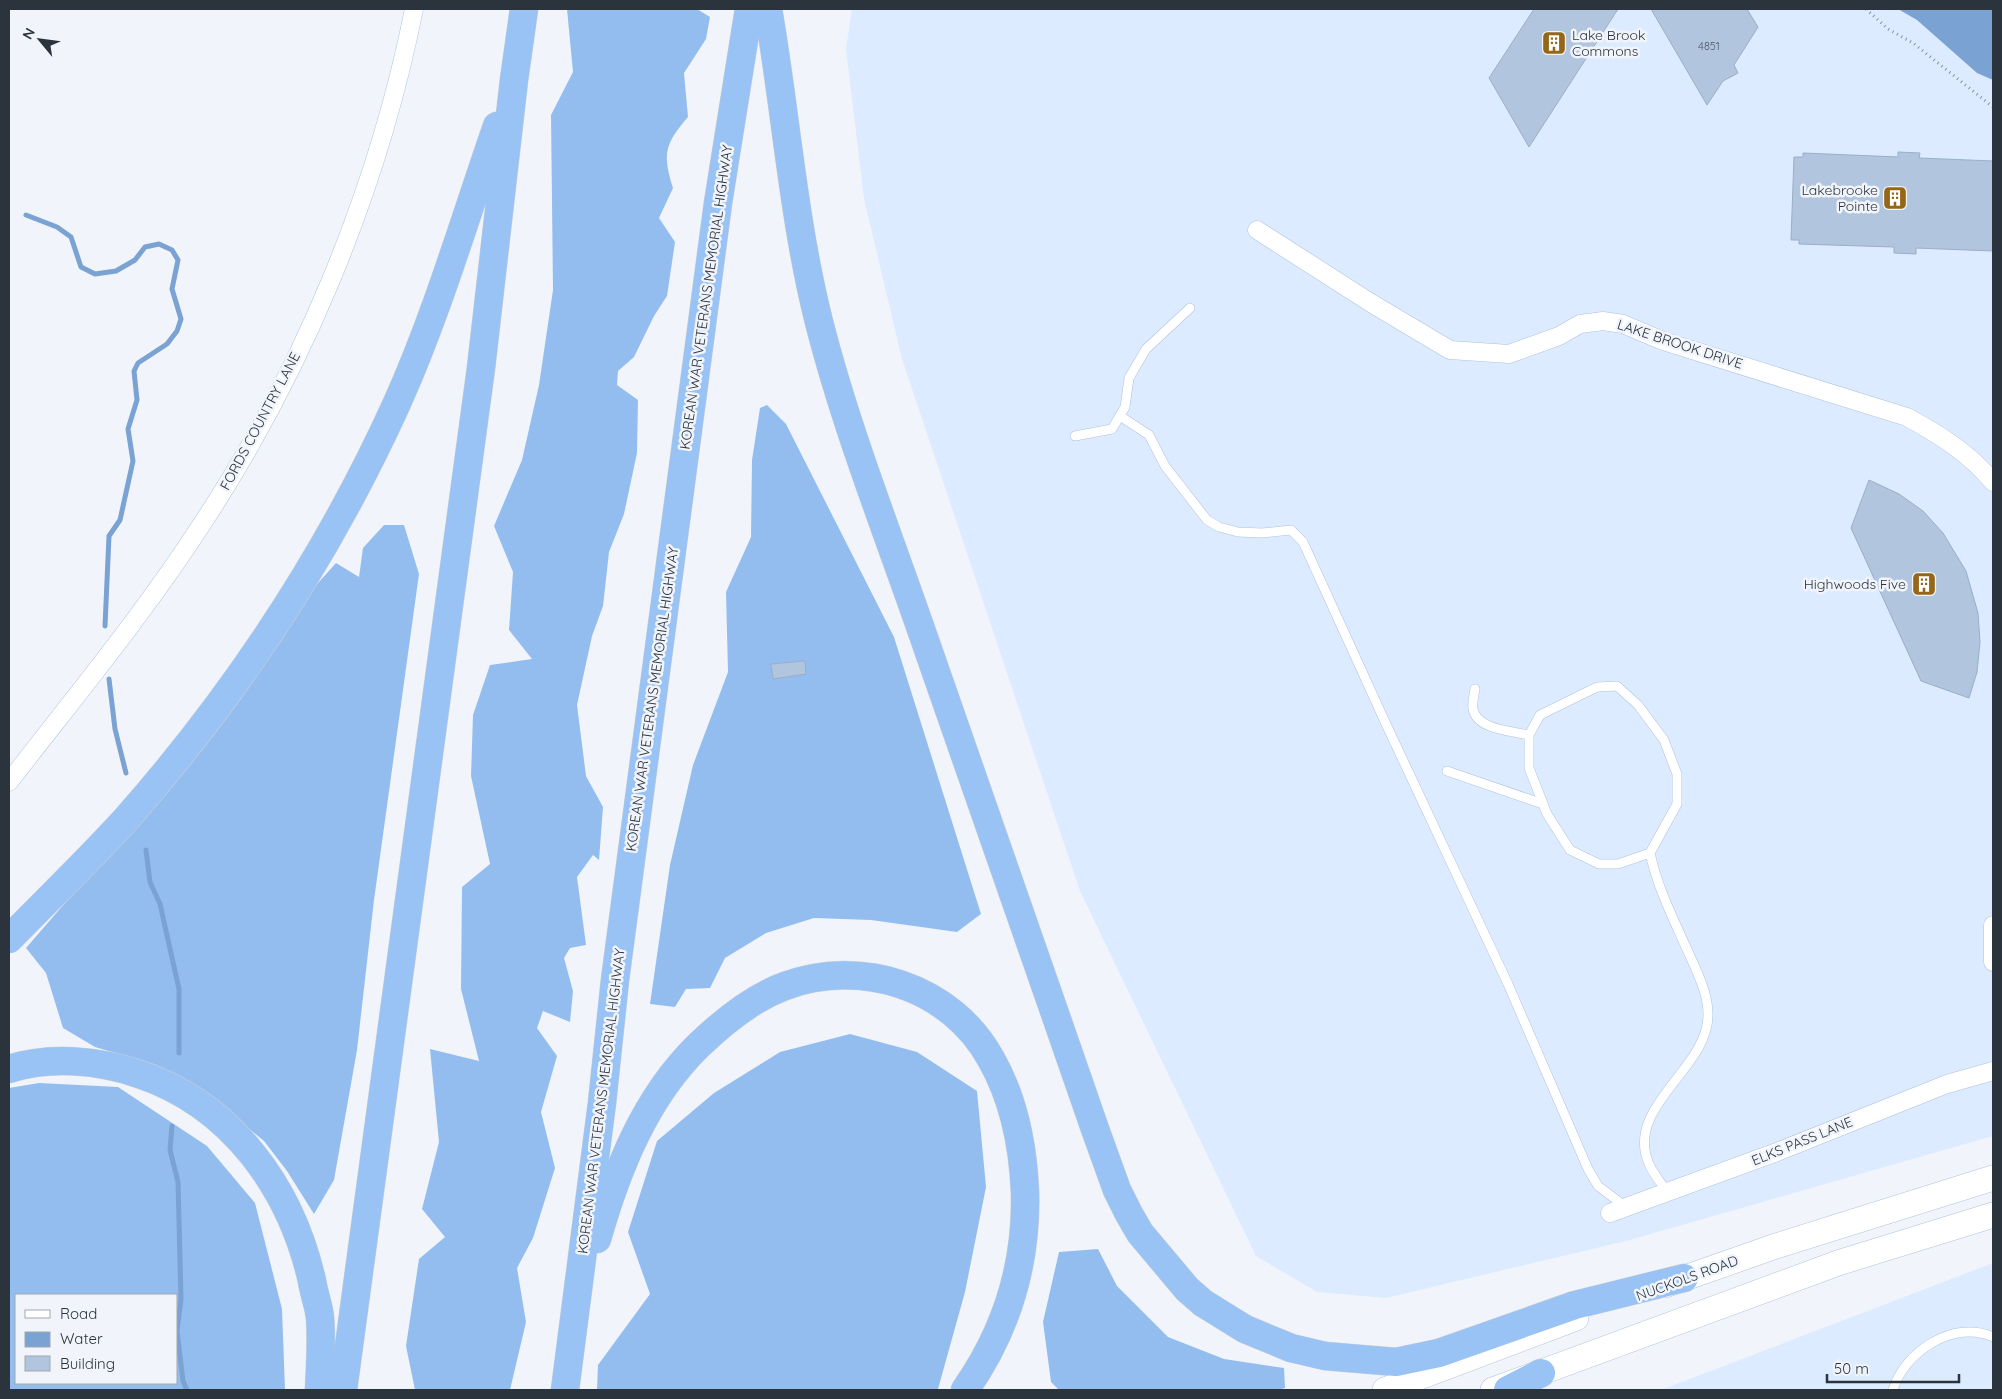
<svg xmlns="http://www.w3.org/2000/svg" width="2002" height="1399" viewBox="0 0 2002 1399" font-family="Quicksand,sans-serif">
<rect width="100%" height="100%" fill="#f1f5fb"/>
<g fill="#dcebff">
<path d="M 852,9 L 1993,9 L 1993,1136 L 1626,1241 L 1386,1298 L 1317,1292 L 1256,1256 L 1080,891 L 902,359 L 864,199 L 846,49 Z"/>
<path d="M 1993,1263 L 1993,1390 L 1661,1390 Z"/>
</g>
<g fill="#94bdef" fill-rule="evenodd">
<path d="M 567,9 L 697,9 L 710,17 L 706,39 L 684,73 L 688,117 C 665,144 662,153 673,188 L 659,218 L 675,242 L 667,296 L 654,316 L 634,357 L 618,371 L 617,385 L 638,400 L 637,453 L 624,514 L 609,552 L 603,606 L 592,636 L 577,705 L 586,776 L 603,807 L 599,860 L 593,855 L 577,877 L 586,945 L 570,948 L 564,958 L 573,991 L 570,1022 L 543,1011 L 537,1028 L 557,1056 L 541,1112 L 555,1168 L 533,1238 L 517,1268 L 526,1322 L 510,1390 L 415,1390 L 406,1346 L 419,1259 L 445,1237 L 422,1209 L 439,1142 L 430,1049 L 479,1061 L 461,989 L 462,887 L 490,864 L 471,776 L 473,715 L 490,665 L 532,659 L 509,630 L 513,572 L 494,526 L 522,460 L 539,385 L 553,290 L 551,115 L 573,72 Z"/>
<path d="M 767,405 L 786,424 L 894,637 L 981,914 L 957,932 L 871,920 L 814,918 L 766,933 L 725,958 L 710,988 L 686,989 L 675,1007 L 650,1004 L 670,865 L 693,765 L 728,672 L 726,592 L 751,537 L 752,460 L 760,408 Z"/>
<path d="M 384,525 L 404,525 L 419,574 L 374,900 L 357,1050 L 334,1180 L 314,1214 L 287,1171 L 264,1141 L 209,1096 L 156,1065 L 95,1047 L 63,1028 L 46,973 L 26,948 L 167,785 L 309,593 L 336,563 L 359,577 L 363,548 Z"/>
<path d="M 850,1034 L 917,1052 L 977,1091 L 986,1187 L 965,1292 L 938,1389 L 597,1390 L 598,1365 L 650,1294 L 628,1232 L 657,1141 L 714,1093 L 780,1052 Z"/>
<path d="M 39,1083 L 118,1087 L 207,1146 L 255,1203 L 282,1309 L 285,1390 L 9,1390 L 9,1088 ZM 176,1295 L 176,1383 L 16,1383 L 16,1295 Z"/>
<path d="M 1098,1249 L 1117,1286 L 1168,1337 L 1224,1359 L 1284,1368 L 1285,1388 L 1278,1390 L 1059,1390 L 1051,1382 L 1043,1322 L 1059,1252 Z"/>
</g>
<path fill="#7aa2d3" d="M 1898,9 L 1993,9 L 1993,80 L 1977,73 L 1917,20 Z"/>
<g fill="none" stroke-linecap="round" stroke-linejoin="round">
<g stroke="#7aa2d3" stroke-width="5">
<path d="M 26,215 L 57,227 L 71,237 L 81,267 L 95,274 L 116,271 L 135,260 L 145,247 L 159,244 L 172,250 L 178,260 L 172,289 L 181,319 L 177,331 L 167,344 L 138,363 L 134,371 L 137,400 L 128,429 L 133,461 L 120,520 L 109,536 L 105,626"/>
<path d="M 109,679 L 115,729 L 126,773"/>
<path d="M 146,850 L 150,882 L 160,904 L 179,989 L 179,1053"/>
<path d="M 172,1126 L 170,1150 L 178,1182 L 181,1299 L 177,1331 L 183,1381 L 187,1390"/>
</g>
</g>
<g fill="#b1c5de" stroke="#9aaec6">
<path d="M 1534,9 L 1618,9 L 1529,147 L 1489,78 Z"/>
<path d="M 1651,9 L 1747,9 L 1758,27 L 1734,65 L 1738,73 L 1723,81 L 1707,105 Z"/>
<path d="M 1898,152 L 1920,153 L 1919,158 L 1993,161 L 1993,251 L 1916,248 L 1916,254 L 1894,253 L 1894,247 L 1799,244 L 1799,240 L 1791,240 L 1794,157 L 1803,157 L 1803,153 L 1898,157 Z"/>
<path d="M 1869,480 L 1899,494 L 1923,511 L 1943,533 L 1966,571 L 1978,613 L 1980,642 L 1977,672 L 1969,698 L 1921,681 L 1851,528 Z"/>
<path d="M 805,661 L 806,674 L 773,679 L 771,664 Z"/>
</g>
<g fill="none" stroke-linecap="round" stroke-linejoin="round">
<defs>
<g id="service">
<path d="M 1120,416 L 1149,435 L 1165,466 L 1207,520 L 1219,527 L 1238,532 L 1262,533 L 1291,530 L 1303,542 L 1386,724 L 1508,984 L 1588,1169 L 1598,1186 L 1626,1207"/>
<path d="M 1075,436 L 1112,429 L 1125,407 L 1129,378 L 1146,349 L 1190,308"/>
<path d="M 1475,689 C 1474,695 1472,703 1473,709 C 1477,730 1512,731 1529,735"/>
<path d="M 1447,771 L 1543,804"/>
<path d="M 1650,853 L 1618,864 L 1599,864 L 1570,850 L 1547,814 L 1529,768 L 1529,735 L 1540,715 L 1597,687 L 1617,686 L 1638,705 L 1664,740 L 1677,774 L 1677,804 L 1650,853 C 1658,890 1675,922 1690,956 C 1698,974 1708,994 1708,1014 C 1709,1069 1624,1106 1649,1164 C 1653,1174 1662,1184 1668,1193"/>
<path d="M 1893,1390 C 1904,1352 1954,1319 1993,1337"/>
</g>
<g id="minor">
<path d="M 1257,230 L 1371,303 L 1450,350 L 1509,354 L 1559,336 L 1580,324 L 1603,321 L 1623,324 L 1663,341 L 1907,417 C 1940,435 1969,453 1993,482"/>
<path d="M 9,782 C 74,698 142,616 200,527 C 302,373 378,190 414,9"/>
<path d="M 1993,925 L 1993,962"/>
<path d="M 1610,1213 L 1777,1152 L 1947,1084 L 1993,1071"/>
</g>
<g id="secondary">
<path d="M 1665,1285 L 1773,1247 L 1993,1178"/>
<path d="M 1385,1390 L 1576,1318"/>
<path d="M 1493,1390 L 1838,1263 L 1993,1215"/>
</g>
<g id="motorway">
<path d="M 768,9 C 786,113 793,219 819,322 C 846,428 887,531 923,635 C 980,799 1038,964 1095,1129 L 1117,1190 L 1129,1214 L 1140,1233 L 1187,1289 L 1203,1303 L 1245,1329 L 1291,1348 L 1325,1356 L 1396,1362 L 1439,1353 L 1575,1305 L 1684,1278"/>
<path d="M 9,939 C 48,899 89,860 127,818 C 237,693 328,555 397,403 C 437,314 465,218 497,126"/>
<path d="M 9,1069 C 50,1056 98,1060 139,1074 C 232,1105 291,1188 312,1281 C 314,1294 319,1306 320,1318 C 322,1342 320,1367 319,1390"/>
<path d="M 597,1239 C 617,1169 645,1098 698,1046 C 723,1022 752,998 785,986 C 861,958 951,986 991,1059 C 1014,1099 1023,1146 1025,1192 C 1027,1265 1007,1330 965,1390"/>
<path d="M 343,1390 L 481,368 L 514,80 L 524,9"/>
<path d="M 565,1390 L 602,1103 L 615,980 L 718,203 L 749,9"/>
<path d="M 1508,1390 L 1541,1373"/>
</g>
</defs>
<use href="#service" stroke="#afc3dc" stroke-width="10"/>
<use href="#minor" stroke="#afc3dc" stroke-width="19"/>
<use href="#secondary" stroke="#afc3dc" stroke-width="26"/>
<use href="#motorway" stroke="#d0d2d4" stroke-width="29"/>
<path stroke="#8b9199" stroke-width="3" stroke-dasharray="1 4" stroke-linecap="butt" d="M 1866,9 L 1888,29 L 1913,43 L 1993,107"/>
<use href="#service" stroke="#fff" stroke-width="9"/>
<use href="#minor" stroke="#fff" stroke-width="18"/>
<use href="#secondary" stroke="#fff" stroke-width="25"/>
<use href="#motorway" stroke="#99c2f5" stroke-width="28"/>
</g>
<defs>
<symbol id="building-square" viewBox="-11 -11 22 22"><rect x="-9" y="-9" width="18" height="18" rx="4" fill="#966617" stroke="#f1f5fb"/><path d="M-4-6H4V6H1V3H-1V6H-4ZM-2.5-4.3h1.7v1.8h-1.7ZM.8-4.3h1.7v1.8H.8ZM-2.5-1h1.7V.8h-1.7ZM.8-1h1.7V.8H.8Z" fill="#fff"/></symbol>
</defs>
<g fill-rule="evenodd">
<use href="#building-square" x="1540" y="29" width="28" height="28"/>
<use href="#building-square" x="1881" y="184" width="28" height="28"/>
<use href="#building-square" x="1910" y="570" width="28" height="28"/>
</g>
<g text-anchor="middle" stroke-width="5" stroke-linejoin="round" paint-order="stroke">
<g font-size="11" fill="#4c5865">
<text x="1709" y="50">4851</text>
</g>
<g font-size="14" fill="#2b333d" stroke="#f1f5fb" text-anchor="end">
<text x="1572" y="40" text-anchor="start">Lake Brook<tspan x="1572" dy="16">Commons</tspan></text>
<text x="1878" y="195">Lakebrooke<tspan x="1878" dy="16">Pointe</tspan></text>
<text x="1906" y="589">Highwoods Five</text>
</g>
<g font-size="14" fill="#2b333d" stroke="#f1f5fb">
<text transform="translate(706 297) rotate(-82)" y="5">KOREAN WAR VETERANS MEMORIAL HIGHWAY</text>
<text transform="translate(1680 344) rotate(18)" y="5">LAKE BROOK DRIVE</text>
<text transform="translate(260 421) rotate(-62)" y="5">FORDS COUNTRY LANE</text>
<text transform="translate(652 699) rotate(-82)" y="5">KOREAN WAR VETERANS MEMORIAL HIGHWAY</text>
<text transform="translate(601 1101) rotate(-83)" y="5">KOREAN WAR VETERANS MEMORIAL HIGHWAY</text>
<text transform="translate(1802 1141) rotate(-22)" y="5">ELKS PASS LANE</text>
<text transform="translate(1687 1278) rotate(-20)" y="5">NUCKOLS ROAD</text>
</g>
</g>
<rect width="2002" height="1399" fill="none" stroke="#2b333d" stroke-width="20"/>
<rect x="15" y="1294" width="162" height="90" fill="#f1f5fb" stroke="#a2a7af"/>
<rect x="25" y="1310" width="25" height="8" fill="#ffffff" stroke="#a2a7af"/>
<text x="60" y="1319" font-size="15" fill="#2b333d">Road</text>
<rect x="25" y="1332" width="25" height="15" fill="#7aa2d3" stroke="#a2a7af"/>
<text x="60" y="1344" font-size="15" fill="#2b333d">Water</text>
<rect x="25" y="1356" width="25" height="15" fill="#b1c5de" stroke="#a2a7af"/>
<text x="60" y="1369" font-size="15" fill="#2b333d">Building</text>
<g transform="translate(40 40) rotate(299)" stroke="#f1f5fb" stroke-width="4" paint-order="stroke">
<path d="M0-4L9 19L0 12L-9 19Z" fill="#2b333d"/>
<text y="-8" font-size="14" font-weight="bold" text-anchor="middle" fill="#2b333d">N</text>
</g>
<path d="M1827 1374v8h132v-8" fill="none" stroke="#2b333d" stroke-width="2.5"/>
<text x="1834" y="1374" font-size="15" fill="#2b333d" stroke="#f1f5fb" stroke-width="4" paint-order="stroke">50 m</text>
</svg>
